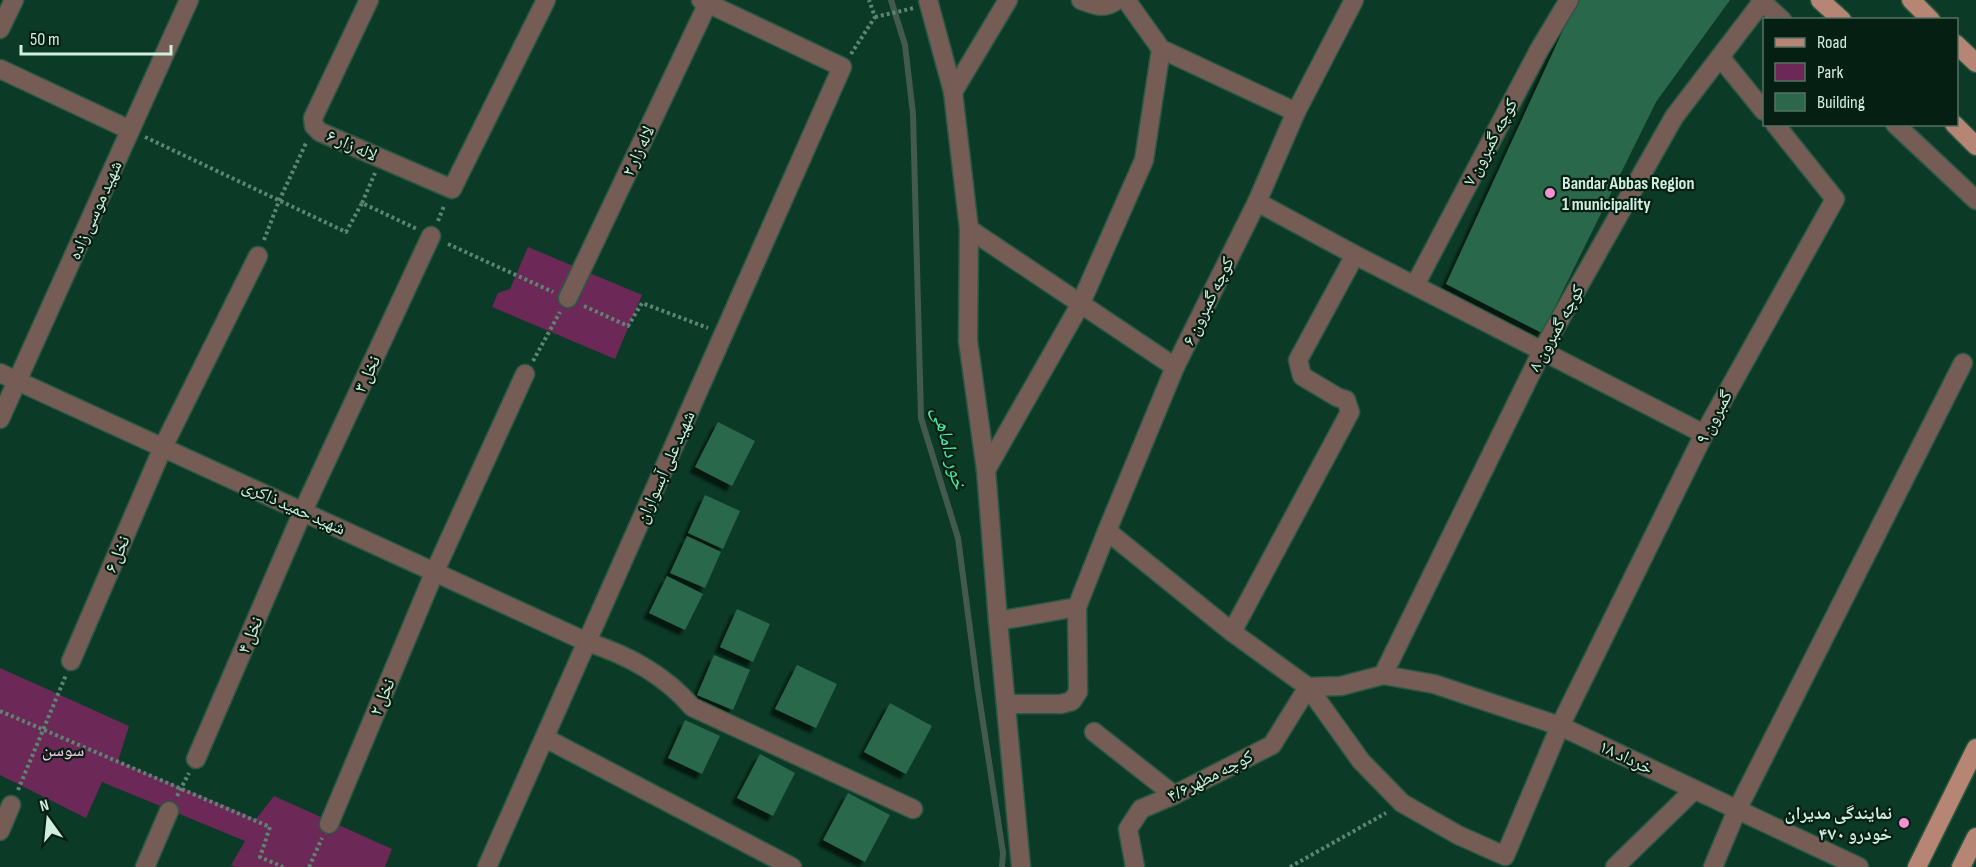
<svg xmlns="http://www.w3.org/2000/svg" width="1976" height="867" viewBox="0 0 1976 867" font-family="'Sofia Sans Condensed','Noto Naskh Arabic',sans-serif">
<defs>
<filter id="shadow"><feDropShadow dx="-5.5" dy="5.5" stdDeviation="1.5" flood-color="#0009"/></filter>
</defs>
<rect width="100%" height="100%" fill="#0b3b27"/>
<g fill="#6c2857">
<path d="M 528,247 L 642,295 L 615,359 L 492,307 L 498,293 L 510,289 Z"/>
<path d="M 0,668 L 129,726 L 118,761 L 256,819 L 274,796 L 392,849 L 385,867 L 235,867 L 231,865 L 245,841 L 102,782 L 86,818 L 0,775 Z"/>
</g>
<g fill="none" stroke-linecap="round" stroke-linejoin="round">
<path stroke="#455a4f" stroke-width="6" d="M 891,0 L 905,45 L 913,114 L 921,418 L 958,538 L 978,690 L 1003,853 L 1002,867"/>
</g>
<g fill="#2b674b" filter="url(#shadow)">
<path d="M 1577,0 L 1730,0 L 1656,102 L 1542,333 L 1446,284 Z"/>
<path d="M 718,422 L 755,441 L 732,486 L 695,467 Z"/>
<path d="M 705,495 L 740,511 L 723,549 L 688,533 Z"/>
<path d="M 687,536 L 721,552 L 705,588 L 670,573 Z"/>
<path d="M 667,576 L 703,594 L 685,630 L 649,613 Z"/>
<path d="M 737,609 L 770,624 L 753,662 L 720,647 Z"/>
<path d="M 714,655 L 750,670 L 733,710 L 697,695 Z"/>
<path d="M 797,665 L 837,684 L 816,728 L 775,709 Z"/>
<path d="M 890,703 L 932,726 L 906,774 L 864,752 Z"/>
<path d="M 685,720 L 720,736 L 702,774 L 668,758 Z"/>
<path d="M 760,754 L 795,773 L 773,816 L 737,798 Z"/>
<path d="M 848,793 L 890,815 L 865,862 L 823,840 Z"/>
</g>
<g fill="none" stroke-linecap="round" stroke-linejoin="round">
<defs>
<g id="minor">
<path d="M 369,0 L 313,118 L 314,126 L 320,132 L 452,189 L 546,0"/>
<path d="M 928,0 L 953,92 L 969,229 L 968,341 L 986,470 L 998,621 L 1021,867"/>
<path d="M 1081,0 C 1094,5 1104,10 1117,0"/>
<path d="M 1126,0 L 1161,49 L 1296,112"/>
<path d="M 1760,0 L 1782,20"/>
<path d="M 0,29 L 14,0"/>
<path d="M 1720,57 L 1764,111"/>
<path d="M 0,69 L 130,130"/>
<path d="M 953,92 L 1008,0"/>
<path d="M 1895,124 L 1976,200"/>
<path d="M 1257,202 L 1355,255 L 1704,434"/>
<path d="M 969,229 L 1175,367"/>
<path d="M 1415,285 L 1539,50 L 1569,0"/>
<path d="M 568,298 L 708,3"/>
<path d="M 0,373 L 587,642 C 628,655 664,674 692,707 L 913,809"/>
<path d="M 0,419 L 189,0"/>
<path d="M 986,470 L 1080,305 L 1144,160 L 1161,49"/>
<path d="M 1107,531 L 1232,632 L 1308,687 L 1341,686 L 1383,675 L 1434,684 L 1560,726 L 1859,867"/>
<path d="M 998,621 L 1077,607"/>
<path d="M 1232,632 L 1350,412 L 1346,400 L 1337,397 L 1302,376 L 1298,360 L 1355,255"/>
<path d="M 71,661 L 163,447 L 258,256"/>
<path d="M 1383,675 L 1542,351 L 1674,117 L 1762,2"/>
<path d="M 1007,704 L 1061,704 L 1072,701 L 1078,692 L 1077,607 L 1107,531 L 1175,367 L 1257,202 L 1296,112 L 1354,0"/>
<path d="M 1094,732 L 1174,795"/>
<path d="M 545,738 L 792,867"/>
<path d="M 196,759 L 303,511 L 431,236"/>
<path d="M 329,824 L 435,571 L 525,374"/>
<path d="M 0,831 L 11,805"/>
<path d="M 145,867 L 169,811"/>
<path d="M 487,867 L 842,67 L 701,0"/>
<path d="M 1135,867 L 1128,829 L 1141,809 L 1174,795 L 1272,745 L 1308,687 L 1361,761 L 1402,803 L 1458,835 L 1505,856 L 1560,726 L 1704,434 L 1835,199 L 1775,124"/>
<path d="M 1615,867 L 1694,790"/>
<path d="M 1713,867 L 1737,810 L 1963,363"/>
</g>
<g id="major">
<path d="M 1820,0 L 1842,20"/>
<path d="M 1911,0 L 1931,20"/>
<path d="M 1956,44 L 1976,63"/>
<path d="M 1954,124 L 1976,146"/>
<path d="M 1917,867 L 1976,748"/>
<path d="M 1961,867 L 1976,837"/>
</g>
</defs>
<use href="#minor" stroke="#2b5844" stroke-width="21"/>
<use href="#major" stroke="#2b5844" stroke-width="21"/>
<g stroke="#5d8573" stroke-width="4" stroke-dasharray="3 3" stroke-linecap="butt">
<path d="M 875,17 L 914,8"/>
<path d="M 851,54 L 875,17 L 869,0"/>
<path d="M 145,137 L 346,232 L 362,203 L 417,229"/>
<path d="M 362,203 L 375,173"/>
<path d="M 438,221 L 444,206"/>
<path d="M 264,240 L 279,201 L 306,143"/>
<path d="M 448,244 L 553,292"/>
<path d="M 584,306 L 628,326 L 642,303 L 708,328"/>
<path d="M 533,361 L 560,312"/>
<path d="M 0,711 L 270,827 L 260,857 L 283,867"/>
<path d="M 18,790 L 66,675"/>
<path d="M 177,796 L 189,773"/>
<path d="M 309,867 L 322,838"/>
<path d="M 1290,867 L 1386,813"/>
</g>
<use href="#minor" stroke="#755c54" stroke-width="18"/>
<use href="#major" stroke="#b68573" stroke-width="18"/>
</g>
<g fill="#f591d3" stroke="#061f13" stroke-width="2">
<circle cx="1550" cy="193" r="6"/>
<circle cx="1904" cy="823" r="6"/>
</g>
<g text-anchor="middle" stroke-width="4.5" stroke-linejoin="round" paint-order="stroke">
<g font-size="18" fill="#d1efde" stroke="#061f13">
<text transform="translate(1490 142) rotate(-62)" y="6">کوچه گمبرون ۷</text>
<text transform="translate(352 145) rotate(24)" y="6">لاله زار ۶</text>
<text transform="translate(638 151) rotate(-65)" y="6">لاله زار ۲</text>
<text transform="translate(95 210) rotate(-66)" y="6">شهید موسی زاده</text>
<text transform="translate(1208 301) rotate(-64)" y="6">کوچه گمبرون ۶</text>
<text transform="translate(1556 328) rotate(-61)" y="6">کوچه گمبرون ۸</text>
<text transform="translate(367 374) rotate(-65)" y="6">نخل ۳</text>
<text transform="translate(1714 417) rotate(-62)" y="6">گمبرون ۹</text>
<text transform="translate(665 467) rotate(-66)" y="6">شهید علی آبسواران</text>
<text transform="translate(294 507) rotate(24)" y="6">شهید حمید ذاکری</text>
<text transform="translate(117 554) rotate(-67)" y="6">نخل ۶</text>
<text transform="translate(250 635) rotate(-67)" y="6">نخل ۴</text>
<text transform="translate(382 697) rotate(-67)" y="6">نخل ۲</text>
<text transform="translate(1626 757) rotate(25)" y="6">خرداد ۱۸</text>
<text transform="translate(1210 776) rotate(-27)" y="6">کوچه مطهر۴/۶</text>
</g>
<g font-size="18" font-weight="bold" fill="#d1efde" stroke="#061f13" text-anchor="start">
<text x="1562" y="189">Bandar Abbas Region<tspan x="1562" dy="21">1 municipality</tspan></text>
<text x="1892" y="819" text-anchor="end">نمایندگی مدیران<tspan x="1892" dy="21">خودرو ۴۷۰</tspan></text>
</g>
<g font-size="18" fill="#f8c7e5" stroke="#061f13">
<text x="63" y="756">سوسن</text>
</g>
<g font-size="20" font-style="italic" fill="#3feba5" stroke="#061f13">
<text transform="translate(950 448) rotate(75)" y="7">خور داماهی</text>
</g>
</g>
<rect x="1763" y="18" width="195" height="108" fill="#061f13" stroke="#577264" stroke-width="1.5"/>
<rect x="1775" y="38" width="30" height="9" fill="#b68573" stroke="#577264" stroke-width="1.5"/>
<text x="1817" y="48" font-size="18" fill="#d1efde">Road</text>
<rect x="1775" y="63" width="30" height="18" fill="#6c2857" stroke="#577264" stroke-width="1.5"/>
<text x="1817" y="78" font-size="18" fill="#d1efde">Park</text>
<rect x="1775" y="93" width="30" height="18" fill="#2b674b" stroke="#577264" stroke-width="1.5"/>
<text x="1817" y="108" font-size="18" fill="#d1efde">Building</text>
<g transform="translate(48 819) rotate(345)" stroke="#061f13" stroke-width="4.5" paint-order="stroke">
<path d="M0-4.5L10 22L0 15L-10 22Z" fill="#d1efde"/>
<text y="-9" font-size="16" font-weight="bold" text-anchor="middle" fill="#d1efde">N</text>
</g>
<path d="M21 45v9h150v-9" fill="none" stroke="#d1efde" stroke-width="3"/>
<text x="30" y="45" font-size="18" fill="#d1efde" stroke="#061f13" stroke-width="4.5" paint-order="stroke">50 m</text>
</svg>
